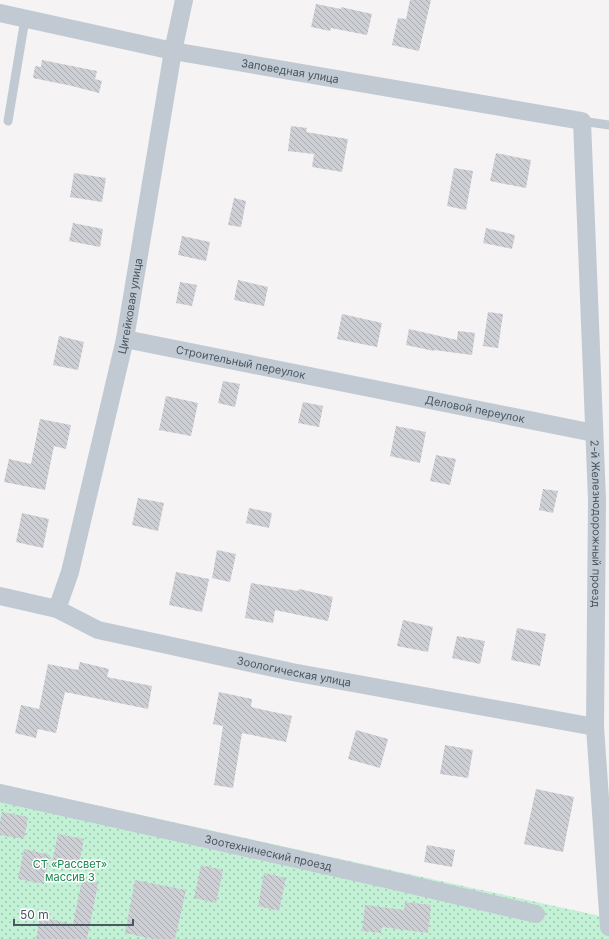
<svg xmlns="http://www.w3.org/2000/svg" width="609" height="939" viewBox="0 0 609 939" font-family="Inter,sans-serif">
<defs>
<pattern id="garden-dots" width="8" height="8" patternUnits="userSpaceOnUse"><rect width="8" height="8" fill="#c3f1d5"/><path d="M2 2h.1M6 6h.1" fill="none" stroke="#a0c6b0" stroke-width="1.8" stroke-linecap="round"/></pattern>
<pattern id="building-back-hatch" width="6" height="6" patternUnits="userSpaceOnUse"><rect width="6" height="6" fill="#cdcfd5"/><path d="M-1 5l2 2M0 0l6 6M5-1l2 2" fill="none" stroke="#a8abb0"/></pattern>
</defs>
<rect width="100%" height="100%" fill="#f5f3f3"/>
<path fill="url(#garden-dots)" d="M 0,784 L 609,918 L 609,939 L 0,939 Z"/>
<g fill="url(#building-back-hatch)">
<path d="M 410,0 L 431,0 L 419,51 L 392,45 L 398,18 L 406,19 Z"/>
<path d="M 316,4 L 341,9 L 341,7 L 372,14 L 367,35 L 331,28 L 330,31 L 311,27 Z"/>
<path d="M 42,60 L 97,71 L 95,79 L 102,81 L 99,93 L 72,86 L 33,78 L 35,66 L 41,67 Z"/>
<path d="M 291,126 L 307,128 L 306,132 L 348,139 L 342,172 L 312,167 L 314,154 L 288,151 Z"/>
<path d="M 496,153 L 531,160 L 526,188 L 490,181 Z"/>
<path d="M 454,168 L 473,171 L 466,210 L 447,206 Z"/>
<path d="M 74,173 L 106,178 L 102,202 L 70,197 Z"/>
<path d="M 234,198 L 246,201 L 241,227 L 228,225 Z"/>
<path d="M 73,223 L 103,229 L 100,247 L 69,241 Z"/>
<path d="M 486,228 L 515,235 L 512,249 L 483,243 Z"/>
<path d="M 182,236 L 210,242 L 206,261 L 178,255 Z"/>
<path d="M 238,280 L 268,287 L 264,306 L 234,300 Z"/>
<path d="M 180,282 L 197,285 L 192,306 L 176,303 Z"/>
<path d="M 488,312 L 503,314 L 498,348 L 483,346 Z"/>
<path d="M 342,314 L 382,323 L 377,347 L 337,339 Z"/>
<path d="M 409,329 L 457,340 L 458,331 L 475,333 L 472,355 L 434,350 L 434,351 L 406,345 Z"/>
<path d="M 59,336 L 84,342 L 78,370 L 53,365 Z"/>
<path d="M 223,381 L 240,384 L 235,407 L 218,403 Z"/>
<path d="M 166,396 L 198,403 L 191,436 L 159,430 Z"/>
<path d="M 303,402 L 323,406 L 319,427 L 298,423 Z"/>
<path d="M 40,419 L 71,425 L 66,449 L 54,446 L 45,490 L 4,482 L 9,459 L 31,464 Z"/>
<path d="M 396,426 L 426,432 L 420,463 L 390,456 Z"/>
<path d="M 436,455 L 456,459 L 450,485 L 430,481 Z"/>
<path d="M 543,489 L 558,491 L 553,513 L 539,510 Z"/>
<path d="M 138,498 L 164,503 L 158,531 L 132,525 Z"/>
<path d="M 249,508 L 272,513 L 269,528 L 246,523 Z"/>
<path d="M 22,513 L 49,519 L 43,548 L 16,542 Z"/>
<path d="M 217,550 L 236,554 L 230,582 L 212,578 Z"/>
<path d="M 176,572 L 209,579 L 202,612 L 169,605 Z"/>
<path d="M 251,583 L 298,591 L 299,589 L 333,597 L 328,621 L 275,610 L 273,623 L 245,618 Z"/>
<path d="M 403,620 L 433,627 L 428,652 L 397,646 Z"/>
<path d="M 517,628 L 546,634 L 540,666 L 511,660 Z"/>
<path d="M 457,636 L 485,641 L 480,664 L 452,658 Z"/>
<path d="M 80,662 L 109,669 L 107,677 L 152,686 L 148,709 L 65,692 L 56,733 L 38,729 L 36,738 L 15,733 L 21,705 L 39,709 L 48,664 L 78,670 Z"/>
<path d="M 219,692 L 252,699 L 251,707 L 292,716 L 286,742 L 242,733 L 233,788 L 214,785 L 223,726 L 213,724 Z"/>
<path d="M 356,730 L 388,739 L 380,768 L 348,759 Z"/>
<path d="M 445,745 L 473,750 L 468,778 L 440,774 Z"/>
<path d="M 536,789 L 574,797 L 563,852 L 524,844 Z"/>
<path d="M 2,812 L 28,817 L 24,839 L 0,835 L 0,822 Z"/>
<path d="M 58,834 L 84,839 L 78,868 L 52,863 Z"/>
<path d="M 427,845 L 455,850 L 452,867 L 424,862 Z"/>
<path d="M 24,849 L 50,855 L 44,884 L 18,879 Z"/>
<path d="M 201,865 L 223,870 L 216,903 L 194,898 Z"/>
<path d="M 264,873 L 286,878 L 279,911 L 258,906 Z"/>
<path d="M 82,880 L 98,883 L 87,939 L 36,939 L 40,917 L 73,924 Z"/>
<path d="M 135,880 L 186,890 L 175,939 L 153,939 L 125,933 Z"/>
<path d="M 405,902 L 431,905 L 428,933 L 382,927 L 381,933 L 362,931 L 365,905 L 404,910 Z"/>
</g>
<g fill="none" stroke-linecap="round" stroke-linejoin="round">
<g stroke="#c1cad2" stroke-width="9">
<path d="M 8,121 L 25,19"/>
<path d="M 582,121 L 609,125"/>
</g>
<g stroke="#c1cad2" stroke-width="18">
<path id="s1" d="M 0,13 L 173,51 L 582,121 L 597,500 L 595,727 L 609,927"/>
<path id="s2" d="M 125,339 L 594,433"/>
<path id="s3" d="M 0,596 L 57,609 L 98,630 L 292,672 L 595,727"/>
<path id="s4" d="M 57,609 L 70,572 L 125,339 L 173,51 L 184,0"/>
<path id="s5" d="M 0,793 L 386,879 L 536,914"/>
</g>
</g>
<g text-anchor="middle" stroke-width="3" stroke-linejoin="round" paint-order="stroke">
<g font-size="11" fill="#4a5661" stroke="#fff">
<text dy="4" stroke="none"><textPath href="#s1" startOffset="296">Заповедная улица</textPath></text>
<text dy="4" stroke="none"><textPath href="#s4" startOffset="312">Цигейковая улица</textPath></text>
<text dy="4" stroke="none"><textPath href="#s2" startOffset="118">Строительный переулок</textPath></text>
<text dy="4" stroke="none"><textPath href="#s2" startOffset="357">Деловой переулок</textPath></text>
<text dy="4" stroke="none"><textPath href="#s1" startOffset="995">2-й Железнодорожный проезд</textPath></text>
<text dy="4" stroke="none"><textPath href="#s3" startOffset="305">Зоологическая улица</textPath></text>
<text dy="4" stroke="none"><textPath href="#s5" startOffset="275">Зоотехнический проезд</textPath></text>
</g>
<g font-size="11" fill="#17864f" stroke="#fff">
<text x="70" y="868">СТ «Рассвет»<tspan x="70" dy="13">массив 3</tspan></text>
</g>
</g>
<path d="M14 919v6h119v-6" fill="none" stroke="#4a5661" stroke-width="2"/>
<text x="20" y="919" font-size="12" fill="#4a5661" stroke="#ffffff" stroke-width="3" paint-order="stroke">50 m</text>
</svg>
